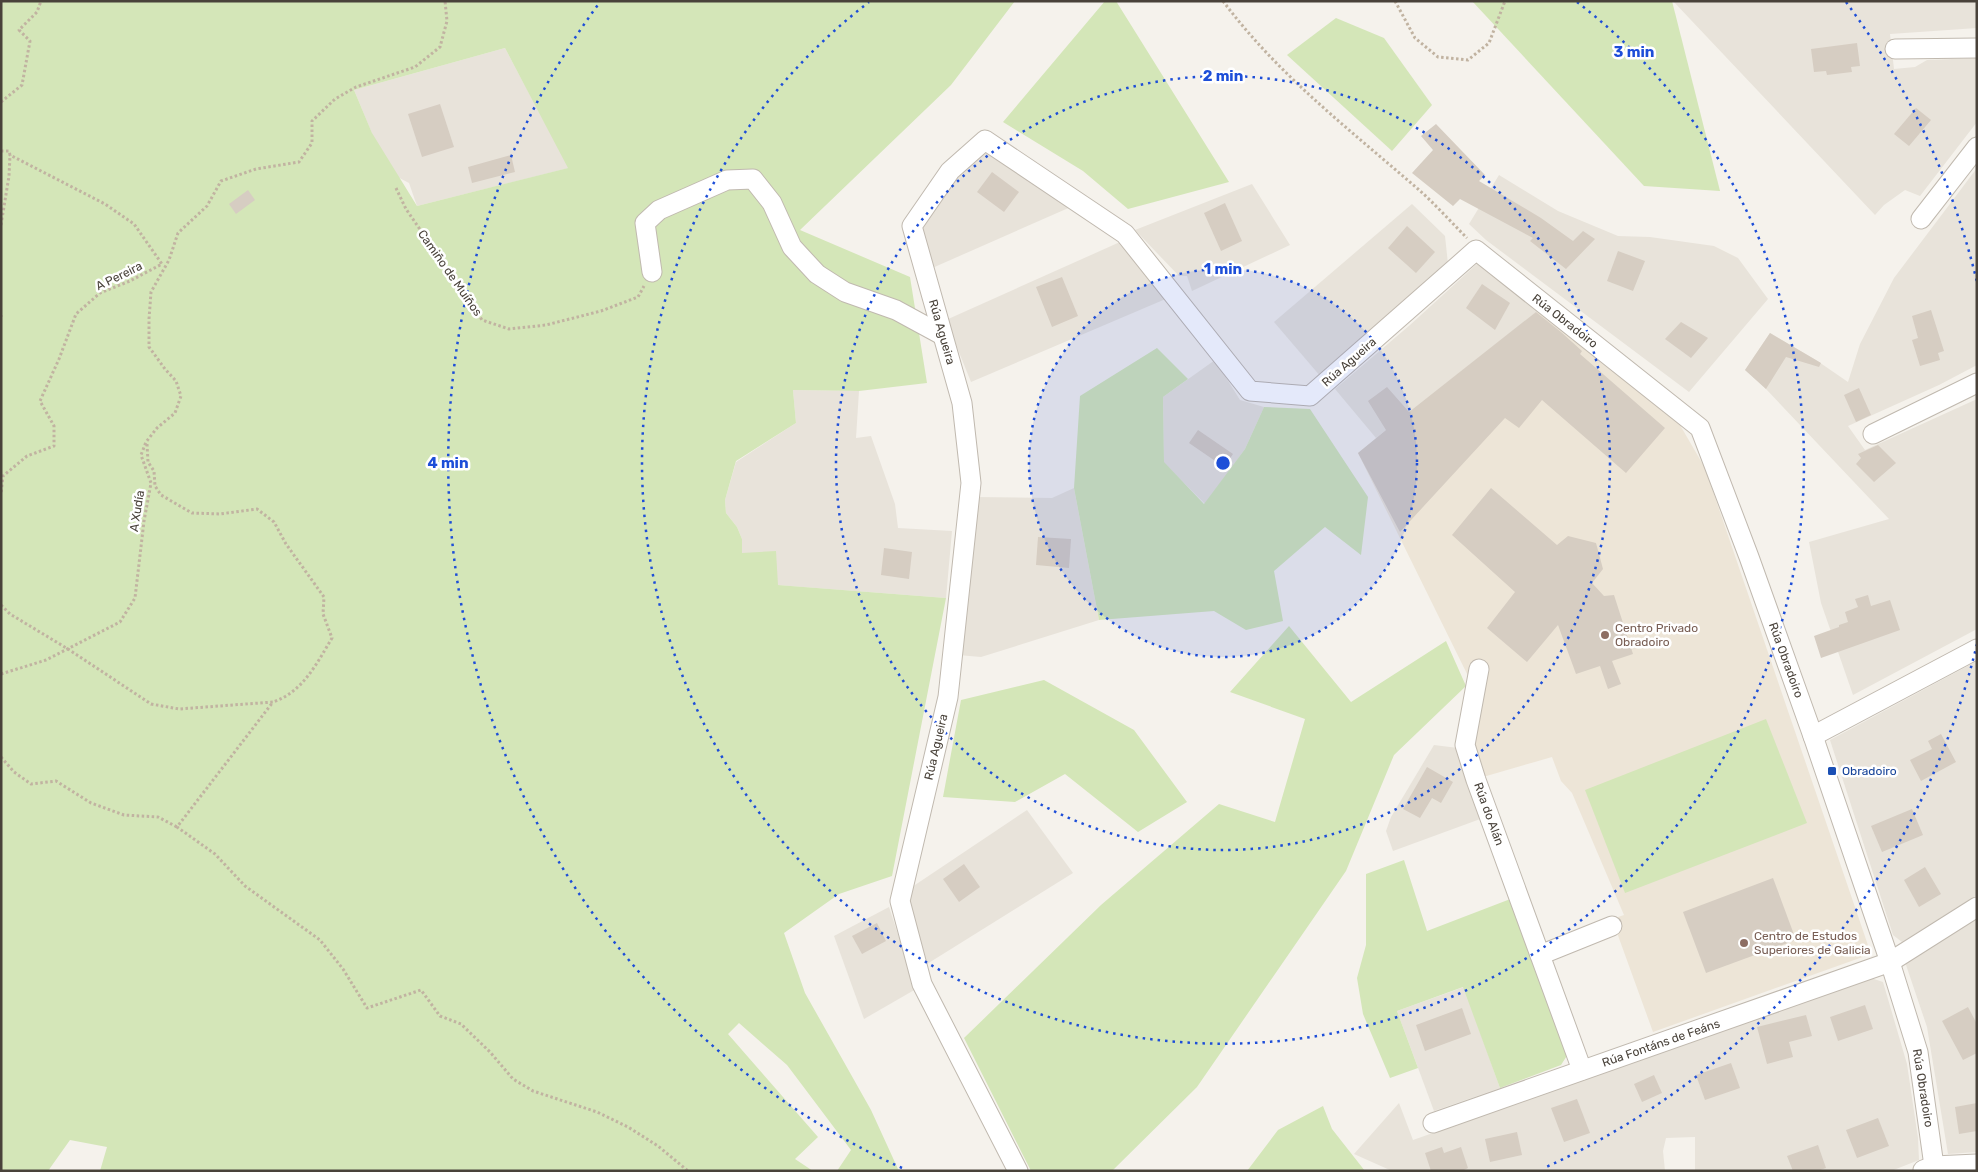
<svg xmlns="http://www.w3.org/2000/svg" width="1978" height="1172" viewBox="0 0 1978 1172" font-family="Rubik,sans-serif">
<rect width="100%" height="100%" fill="#f5f2ec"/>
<g fill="#e8e3da">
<path d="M 1673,1 L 1977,1 L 1977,28 L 1890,34 L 1894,69 L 1915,67 L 1927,60 L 1977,58 L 1977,122 L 1920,196 L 1905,190 L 1884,205 L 1875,215 Z"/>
<path d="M 505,48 L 569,168 L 417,206 L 409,183 L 388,172 L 354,90 Z"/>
<path d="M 986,150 L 1073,206 L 930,269 L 922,233 L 925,220 L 973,156 Z"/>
<path d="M 1977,168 L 1977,365 L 1939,385 L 1848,426 L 1865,450 L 1977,399 L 1977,629 L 1853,695 L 1821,603 L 1809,542 L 1889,519 L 1766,389 L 1745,370 L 1770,333 L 1816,360 L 1848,382 L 1860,344 L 1894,278 Z"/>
<path d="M 1499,175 L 1558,211 L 1618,236 L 1650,237 L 1714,246 L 1738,258 L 1768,299 L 1689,392 L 1486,240 L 1469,224 Z"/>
<path d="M 1252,184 L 1290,245 L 1192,291 L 1187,276 L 1179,276 L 1135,230 Z"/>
<path d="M 1412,204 L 1445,236 L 1448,264 L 1321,377 L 1274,322 Z"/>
<path d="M 1120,242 L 1168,298 L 971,382 L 946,320 Z"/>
<path d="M 1479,262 L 1538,311 L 1376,438 L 1335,389 L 1410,325 Z"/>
<path d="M 1215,360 L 1240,400 L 1264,407 L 1245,449 L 1205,504 L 1164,463 L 1163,397 Z"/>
<path d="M 793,390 L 859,391 L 856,438 L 871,436 L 895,504 L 898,528 L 952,531 L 946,598 L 777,585 L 742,553 L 742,539 L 737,527 L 726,513 L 725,500 L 736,462 L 796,423 Z"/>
<path d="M 1074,488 L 1099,620 L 981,657 L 958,655 L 975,497 L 1052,498 Z"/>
<path d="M 1977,661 L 1977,895 L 1902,942 L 1893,935 L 1830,740 Z"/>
<path d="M 1434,745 L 1458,748 L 1483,818 L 1393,851 L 1386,831 L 1391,817 Z"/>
<path d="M 1027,810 L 1073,873 L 927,964 L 909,898 L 909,889 Z"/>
<path d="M 889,907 L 916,989 L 864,1019 L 834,936 Z"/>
<path d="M 1977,916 L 1977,1152 L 1948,1154 L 1927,1027 L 1905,962 Z"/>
<path d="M 1871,978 L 1883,982 L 1907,1064 L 1918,1138 L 1919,1160 L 1891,1171 L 1695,1171 L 1695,1137 L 1666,1138 L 1663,1151 L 1665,1171 L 1392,1171 L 1354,1154 L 1399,1103 L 1413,1140 Z"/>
<path d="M 1464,987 L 1500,1088 L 1434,1111 L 1397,1011 Z"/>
</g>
<path fill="#ede5d7" d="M 1538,311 L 1673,413 L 1705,468 L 1871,954 L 1653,1032 L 1612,919 L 1624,915 L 1572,793 L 1561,781 L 1552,757 L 1483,777 L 1472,752 L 1473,686 L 1358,453 Z"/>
<g fill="#d4e6b8" fill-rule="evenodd">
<path d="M 1,1 L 1015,1 L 951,85 L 800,230 L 910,277 L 927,383 L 859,391 L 793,390 L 796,423 L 736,461 L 725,500 L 726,513 L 737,527 L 742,539 L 742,553 L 776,551 L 778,585 L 946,598 L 892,876 L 839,894 L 784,933 L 805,993 L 871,1110 L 898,1169 L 902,1171 L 837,1171 L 851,1150 L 787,1065 L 739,1023 L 728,1034 L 818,1137 L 795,1159 L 813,1171 L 100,1171 L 107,1147 L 70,1140 L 48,1171 L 1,1171 ZM 505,48 L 568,168 L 417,206 L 372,133 L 354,90 Z"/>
<path d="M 1105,1 L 1116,1 L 1229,182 L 1128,209 L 1083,171 L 1003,122 Z"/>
<path d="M 1472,1 L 1672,1 L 1720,191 L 1644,186 Z"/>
<path d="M 1336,18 L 1384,38 L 1432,105 L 1392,151 L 1287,55 Z"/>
<path d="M 1157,348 L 1188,379 L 1163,397 L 1164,462 L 1204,504 L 1245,449 L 1264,407 L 1310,409 L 1368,497 L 1361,555 L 1325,527 L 1274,571 L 1283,621 L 1246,630 L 1214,611 L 1099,620 L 1074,488 L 1080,396 Z"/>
<path d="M 1289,626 L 1351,702 L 1446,641 L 1466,686 L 1394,755 L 1346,871 L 1197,1087 L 1112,1171 L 1031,1171 L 964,1038 L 1101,905 L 1219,804 L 1275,822 L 1305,719 L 1230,692 Z"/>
<path d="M 1044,680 L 1134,730 L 1187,802 L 1138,832 L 1065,774 L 1015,802 L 943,797 L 961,700 Z"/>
<path d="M 1766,719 L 1807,823 L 1625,893 L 1585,790 Z"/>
<path d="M 1404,860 L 1427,931 L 1513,898 L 1568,1054 L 1561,1065 L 1500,1088 L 1463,987 L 1397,1011 L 1418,1068 L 1390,1078 L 1363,1014 L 1357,978 L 1366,945 L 1366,874 Z"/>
<path d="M 1323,1106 L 1332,1129 L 1365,1171 L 1247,1171 L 1278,1130 Z"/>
</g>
<g fill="#d6cdc2">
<path d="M 1857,43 L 1860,66 L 1851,67 L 1852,72 L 1827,75 L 1826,71 L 1814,72 L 1811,49 Z"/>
<path d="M 440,104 L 454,147 L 422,157 L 408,114 Z"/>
<path d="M 1916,108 L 1931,120 L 1909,146 L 1894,134 Z"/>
<path d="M 1436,124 L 1485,175 L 1479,181 L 1541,218 L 1573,241 L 1583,231 L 1595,239 L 1566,269 L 1530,241 L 1533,238 L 1460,199 L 1453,206 L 1412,173 L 1433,150 L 1421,136 Z"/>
<path d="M 511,155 L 515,172 L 472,183 L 468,167 Z"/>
<path d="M 992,172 L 1019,192 L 1004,212 L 977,192 Z"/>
<path d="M 248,190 L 255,200 L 236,214 L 229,204 Z"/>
<path d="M 1225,203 L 1242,241 L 1221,251 L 1204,213 Z"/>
<path d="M 1407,226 L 1435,252 L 1416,273 L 1388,248 Z"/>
<path d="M 1618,251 L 1645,261 L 1633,291 L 1607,281 Z"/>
<path d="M 1062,277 L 1078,316 L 1052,327 L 1036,287 Z"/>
<path d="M 1482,284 L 1510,303 L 1495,330 L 1466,308 Z"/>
<path d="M 1931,310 L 1944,351 L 1938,353 L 1940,360 L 1920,366 L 1912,340 L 1918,338 L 1912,316 Z"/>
<path d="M 1536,312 L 1561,332 L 1582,351 L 1580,354 L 1665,428 L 1626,473 L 1542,400 L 1519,428 L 1505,418 L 1400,532 L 1358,453 L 1386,430 L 1368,401 L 1387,387 L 1409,412 Z"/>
<path d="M 1681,322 L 1708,338 L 1691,358 L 1665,339 Z"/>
<path d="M 1770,333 L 1821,363 L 1819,367 L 1786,357 L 1766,389 L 1745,370 Z"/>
<path d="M 1859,388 L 1871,415 L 1856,422 L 1844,395 Z"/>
<path d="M 1198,430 L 1233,454 L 1224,467 L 1189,443 Z"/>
<path d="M 1878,445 L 1896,463 L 1874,482 L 1856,464 L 1861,458 L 1858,454 Z"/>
<path d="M 1491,488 L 1557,545 L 1568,536 L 1596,543 L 1603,569 L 1592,583 L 1604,596 L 1614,595 L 1633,654 L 1612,661 L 1621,684 L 1608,689 L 1600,666 L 1576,674 L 1558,625 L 1527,662 L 1487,628 L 1515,592 L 1452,535 Z"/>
<path d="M 1038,537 L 1071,539 L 1069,568 L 1036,565 Z"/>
<path d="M 884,548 L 912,552 L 909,579 L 881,575 Z"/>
<path d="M 1868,595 L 1871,606 L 1890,600 L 1900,630 L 1821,658 L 1814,636 L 1839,627 L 1839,625 L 1848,622 L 1845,612 L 1858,607 L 1855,599 Z"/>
<path d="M 1941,734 L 1956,762 L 1921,781 L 1910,760 L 1932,749 L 1928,741 Z"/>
<path d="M 1427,767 L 1453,782 L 1441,803 L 1432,798 L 1420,818 L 1403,809 Z"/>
<path d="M 1912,809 L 1923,835 L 1882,852 L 1871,826 Z"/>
<path d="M 964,864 L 980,887 L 959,902 L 943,879 Z"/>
<path d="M 1925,867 L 1941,894 L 1919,907 L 1904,880 Z"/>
<path d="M 1773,878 L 1796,940 L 1706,973 L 1683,912 Z"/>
<path d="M 877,923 L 886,941 L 862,954 L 852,936 Z"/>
<path d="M 1865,1005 L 1873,1029 L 1838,1041 L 1830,1017 Z"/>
<path d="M 1968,1007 L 1977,1024 L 1977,1053 L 1963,1060 L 1942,1021 Z"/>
<path d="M 1462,1008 L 1471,1034 L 1425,1051 L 1416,1025 Z"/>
<path d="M 1806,1015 L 1812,1036 L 1789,1042 L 1793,1057 L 1767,1064 L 1757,1027 Z"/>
<path d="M 1731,1063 L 1740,1088 L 1705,1100 L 1696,1075 Z"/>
<path d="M 1654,1075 L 1662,1093 L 1642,1102 L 1634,1084 Z"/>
<path d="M 1577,1099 L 1590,1133 L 1564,1142 L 1551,1108 Z"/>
<path d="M 1977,1103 L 1977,1131 L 1959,1134 L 1955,1107 Z"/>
<path d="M 1878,1118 L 1889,1146 L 1857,1158 L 1846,1130 Z"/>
<path d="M 1517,1132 L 1522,1155 L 1490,1162 L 1485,1139 Z"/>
<path d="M 1818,1145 L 1826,1168 L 1817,1171 L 1793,1171 L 1787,1156 Z"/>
<path d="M 1442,1147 L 1444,1153 L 1461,1147 L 1468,1168 L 1462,1171 L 1431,1171 L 1425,1153 Z"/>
</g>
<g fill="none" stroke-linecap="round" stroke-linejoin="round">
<defs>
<g id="street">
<path d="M 1895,49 L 1977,48"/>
<path d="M 1921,219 L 1977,147"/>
<path d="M 652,272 L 645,223 L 659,210 L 727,180 L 753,179 L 772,203 L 792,247 L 817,274 L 845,292 L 896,310 L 942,335"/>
<path d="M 1873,434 L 1977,383"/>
<path d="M 1479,669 L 1465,745 L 1476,780 L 1582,1070"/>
<path d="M 1813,736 L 1977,649"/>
<path d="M 1540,955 L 1612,926"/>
<path d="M 1433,1123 L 1890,962 L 1977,907"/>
<path d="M 1923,1170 L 1934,1166 L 1977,1164"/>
<path d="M 1018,1171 L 922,984 L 900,901 L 948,697 L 971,483 L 962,403 L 912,226 L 950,171 L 985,140 L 1125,234 L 1250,391 L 1310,396 L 1476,250 L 1700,428 L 1749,557 L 1813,736 L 1890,962 L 1918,1052 L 1934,1166 L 1933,1171"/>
</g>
</defs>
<use href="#street" stroke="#c0b9af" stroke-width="21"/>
<g stroke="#c1b3a1" stroke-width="3" stroke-dasharray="2.5 2.5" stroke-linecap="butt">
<path d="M 1223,1 C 1277,74 1350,130 1418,189 C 1435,204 1451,222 1467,238"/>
<path d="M 1395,1 L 1415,38 L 1438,57 L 1468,60 L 1489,43 L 1505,1"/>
<path d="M 1,102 L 22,85 L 30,41 L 19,30 L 37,12 L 41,1"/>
<path d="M 1,151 L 9,151 L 10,155 L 105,204 L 134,224 L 162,264 L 130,281 L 100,293 L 76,314 L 59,359 L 40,401 L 54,426 L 54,446 L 27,456 L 3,476 L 1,494"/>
<path d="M 396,188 L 406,209 L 482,320 L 509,329 L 546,325 L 601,311 L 638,297 L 644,286"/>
<path d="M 1,225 L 9,176 L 10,155"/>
<path d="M 1,315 L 1,317"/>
<path d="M 147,444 L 148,462 L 154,471 L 155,486 L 161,495 L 192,513 L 220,514 L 257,509 L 274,522 L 286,544 L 324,597 L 323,614 L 332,638 C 317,663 303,692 273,702"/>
<path d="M 1,605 L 10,614 L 68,649 L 151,704 L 179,709 L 273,702 L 177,827 L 215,854 L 245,886 L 320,940 L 343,969 L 367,1008 L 421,990 L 440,1016 L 461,1024 L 490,1052 L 513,1079 L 533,1091 L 597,1112 L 628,1127 L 658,1146 L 688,1171"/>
<path d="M 1,674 L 46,660 L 120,622 L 135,598 L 144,521 L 151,483 L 141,455 L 146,442 L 157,428 L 175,413 L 181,396 L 176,381 L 165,369 L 149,347 L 149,319 L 151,292 L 169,260 L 178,233 L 207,206 L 221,181 L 256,169 L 299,162 L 312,143 L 312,121 L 335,99 L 356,87 L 415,67 L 440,47 L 447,21 L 445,1"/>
<path d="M 1,757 L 14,772 L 31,784 L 56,781 L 91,803 L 124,815 L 158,817 L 177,827"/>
</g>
<use href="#street" stroke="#fff" stroke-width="19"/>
</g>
<circle cx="1223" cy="463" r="194" fill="#1d4ed8" fill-opacity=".12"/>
<g fill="none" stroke="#1d4ed8" stroke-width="2.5" stroke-dasharray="2.5 5">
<circle cx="1223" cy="463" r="194"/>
<circle cx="1223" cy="463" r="387"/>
<path d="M1577 2A581 581 0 1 1 869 2"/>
<path d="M1977 644A775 775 0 0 1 1544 1168M902 1168A775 775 0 0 1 600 2M1846 2A775 775 0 0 1 1977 282"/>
</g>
<g fill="#8d6e63" stroke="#fff" stroke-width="2">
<circle cx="1605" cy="635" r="5"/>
<circle cx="1744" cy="943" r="5"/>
</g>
<rect fill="#1a4fb4" stroke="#fff" stroke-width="2" x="1827" y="766" width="10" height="10" rx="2.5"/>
<g text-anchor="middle" stroke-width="5" stroke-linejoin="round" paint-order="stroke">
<g font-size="12" fill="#49423a" stroke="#fff">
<text transform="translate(450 273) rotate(55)" y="4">Camiño de Muíños</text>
<text transform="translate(119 276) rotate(-26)" y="4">A Pereira</text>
<text transform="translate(1565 321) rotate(38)" y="4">Rúa Obradoiro</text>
<text transform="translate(942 332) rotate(74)" y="4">Rúa Agueira</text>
<text transform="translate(1349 362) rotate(-41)" y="4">Rúa Agueira</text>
<text transform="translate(137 511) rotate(-81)" y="4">A Xudía</text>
<text transform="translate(1786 660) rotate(70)" y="4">Rúa Obradoiro</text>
<text transform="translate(936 747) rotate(-77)" y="4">Rúa Agueira</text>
<text transform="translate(1489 814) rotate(70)" y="4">Rúa do Alán</text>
<text transform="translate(1661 1043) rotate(-19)" y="4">Rúa Fontáns de Feáns</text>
<text transform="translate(1923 1088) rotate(81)" y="4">Rúa Obradoiro</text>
</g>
<g font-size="12" fill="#785e54" stroke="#fff" text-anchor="start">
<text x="1615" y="632">Centro Privado<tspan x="1615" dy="14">Obradoiro</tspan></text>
<text x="1754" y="940">Centro de Estudos<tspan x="1754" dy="14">Superiores de Galicia</tspan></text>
</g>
<g font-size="12" fill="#164399" stroke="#fff" text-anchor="start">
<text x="1842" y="775">Obradoiro</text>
</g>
</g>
<circle cx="1223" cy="463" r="8" fill="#1d4ed8" stroke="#fff" stroke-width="2.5"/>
<g font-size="15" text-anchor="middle" font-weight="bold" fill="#1d4ed8" stroke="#fff" stroke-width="5" stroke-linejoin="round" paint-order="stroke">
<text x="1634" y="57">3 min</text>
<text x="1223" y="81">2 min</text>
<text x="1223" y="274">1 min</text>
<text x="448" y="468">4 min</text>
</g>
<rect width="1978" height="1172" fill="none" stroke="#49423a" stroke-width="5"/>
</svg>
